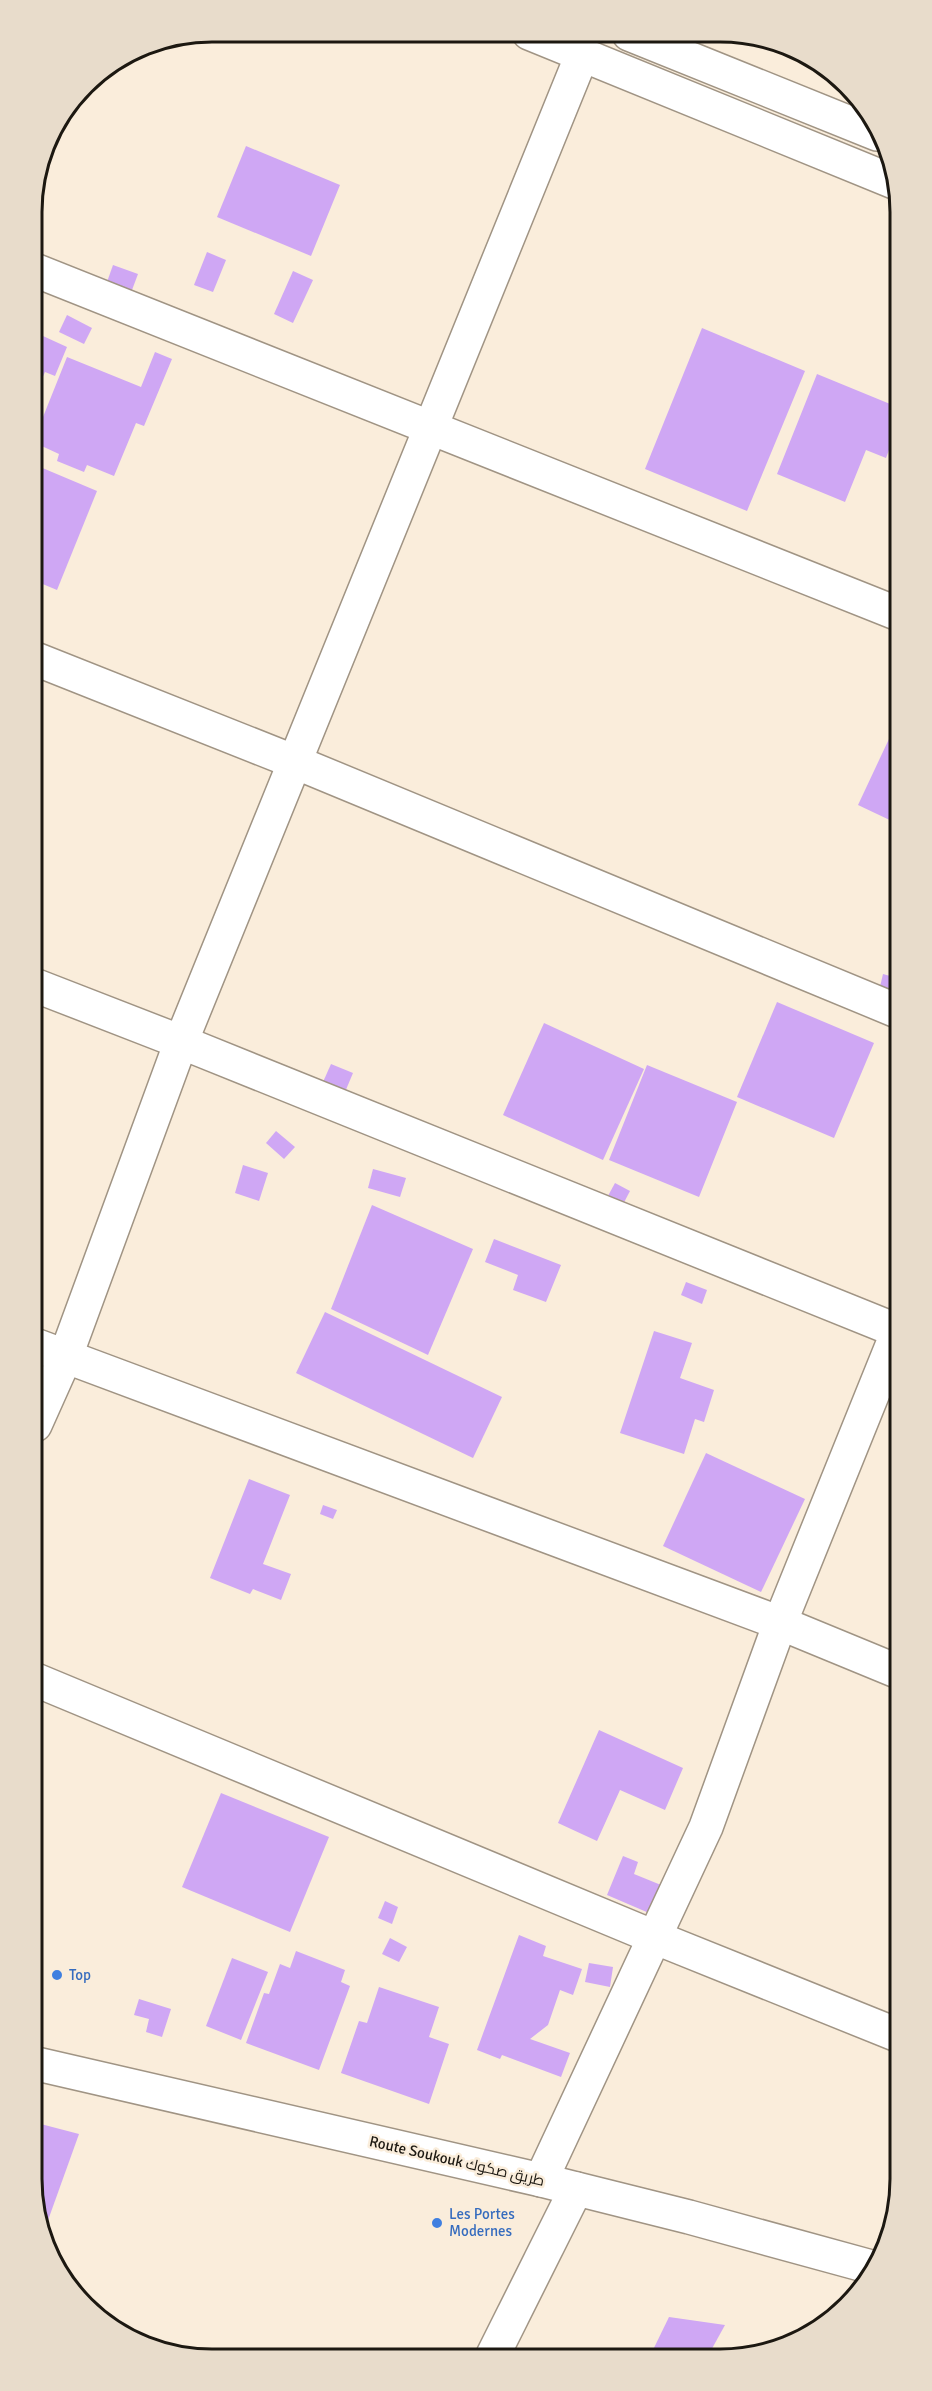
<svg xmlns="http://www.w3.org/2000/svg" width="932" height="2391" viewBox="0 0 932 2391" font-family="Signika,Cairo,sans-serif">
<rect width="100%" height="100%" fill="#faeddb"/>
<g fill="#cfa7f4">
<path d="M 246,146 L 340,185 L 311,256 L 217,217 Z"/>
<path d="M 207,252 L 226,260 L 213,292 L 194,285 Z"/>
<path d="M 113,265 L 138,274 L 132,290 L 107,282 Z"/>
<path d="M 293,271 L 313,280 L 293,323 L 274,314 Z"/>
<path d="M 67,315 L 92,328 L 84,344 L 59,332 Z"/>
<path d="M 702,328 L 805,371 L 747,511 L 645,469 Z"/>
<path d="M 32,331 L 67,347 L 55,376 L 45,372 L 32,401 Z"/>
<path d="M 155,352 L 172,359 L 144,426 L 136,423 L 114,476 L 87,465 L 84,472 L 57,461 L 59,454 L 33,442 L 67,357 L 141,387 Z"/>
<path d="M 817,374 L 895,406 L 895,434 L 886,458 L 866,450 L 845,502 L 777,474 Z"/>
<path d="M 33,464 L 97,491 L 57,590 L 33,580 Z"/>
<path d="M 896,724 L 896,823 L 858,805 Z"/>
<path d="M 883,974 L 897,978 L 897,997 L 879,991 Z"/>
<path d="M 777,1002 L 874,1043 L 834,1138 L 737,1097 Z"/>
<path d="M 544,1023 L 644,1069 L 603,1160 L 503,1115 Z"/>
<path d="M 331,1064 L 353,1073 L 345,1092 L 323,1082 Z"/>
<path d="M 647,1065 L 737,1102 L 699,1197 L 609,1160 Z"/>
<path d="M 276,1131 L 295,1147 L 284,1159 L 266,1143 Z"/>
<path d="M 243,1165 L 268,1173 L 259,1201 L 235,1193 Z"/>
<path d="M 373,1169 L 406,1178 L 400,1197 L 368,1188 Z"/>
<path d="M 615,1183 L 630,1191 L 619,1212 L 603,1205 Z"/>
<path d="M 372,1205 L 473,1249 L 428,1355 L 331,1309 Z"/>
<path d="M 494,1239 L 561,1265 L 546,1302 L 513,1290 L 518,1275 L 485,1262 Z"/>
<path d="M 686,1282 L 707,1290 L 702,1304 L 681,1295 Z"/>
<path d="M 325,1312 L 502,1397 L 473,1458 L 296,1373 Z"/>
<path d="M 654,1331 L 692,1343 L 680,1378 L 714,1390 L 704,1422 L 695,1419 L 684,1454 L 620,1433 Z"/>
<path d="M 706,1453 L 805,1499 L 761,1592 L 663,1546 Z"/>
<path d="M 249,1479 L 290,1495 L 263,1564 L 291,1574 L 281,1600 L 253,1589 L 250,1594 L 210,1578 Z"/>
<path d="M 323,1505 L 337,1510 L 333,1519 L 320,1514 Z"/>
<path d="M 599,1730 L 683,1768 L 665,1810 L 620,1790 L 597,1841 L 558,1823 Z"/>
<path d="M 221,1793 L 329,1837 L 290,1932 L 182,1887 Z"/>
<path d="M 623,1856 L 638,1862 L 634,1874 L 661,1885 L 649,1913 L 607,1895 Z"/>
<path d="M 385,1901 L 398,1907 L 392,1924 L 378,1918 Z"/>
<path d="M 519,1935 L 546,1946 L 543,1956 L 582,1969 L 573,1995 L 560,1990 L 548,2025 L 530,2039 L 570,2053 L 561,2077 L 502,2055 L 500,2059 L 477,2050 Z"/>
<path d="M 390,1938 L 407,1947 L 399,1962 L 382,1954 Z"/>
<path d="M 296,1951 L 345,1970 L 341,1982 L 350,1986 L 319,2070 L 246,2043 L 264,1993 L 269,1994 L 280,1964 L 290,1968 Z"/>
<path d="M 232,1958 L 268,1972 L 241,2040 L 206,2026 Z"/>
<path d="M 589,1963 L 613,1967 L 610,1987 L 585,1982 Z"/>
<path d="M 379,1987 L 439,2007 L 429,2037 L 449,2044 L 429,2104 L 341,2073 L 359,2021 L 367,2023 Z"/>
<path d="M 139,1999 L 171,2009 L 162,2037 L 146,2032 L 149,2019 L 134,2015 Z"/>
<path d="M 37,2123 L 79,2134 L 42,2237 L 38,2226 Z"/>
<path d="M 669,2317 L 725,2325 L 709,2354 L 651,2354 Z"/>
</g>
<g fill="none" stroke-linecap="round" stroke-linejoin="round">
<defs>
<g id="street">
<path d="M 529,33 L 894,182"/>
<path d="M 629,34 L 877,134"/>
<path d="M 32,269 L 896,613"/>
<path d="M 33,658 L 295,762 L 897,1011"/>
<path d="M 34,985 L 181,1042 L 898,1331"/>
<path d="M 35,1345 L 780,1623 L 899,1672"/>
<path d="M 35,1425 L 65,1358 L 181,1042 L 582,55"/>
<path d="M 36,1680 L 654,1937 L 900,2036"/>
<path d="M 541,2180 L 706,1827 L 780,1623 L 898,1331"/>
<path d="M 493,2355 L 576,2189"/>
</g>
<path id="secondary" d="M 37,2064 L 541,2180 L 689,2217 L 875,2268"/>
</defs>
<use href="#street" stroke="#a09484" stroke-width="36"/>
<use href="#secondary" stroke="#a09484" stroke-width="36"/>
<use href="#street" stroke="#fff" stroke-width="33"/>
<use href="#secondary" stroke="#fff" stroke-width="33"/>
</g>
<g fill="#3f7fe0" stroke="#faeddb" stroke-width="2">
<circle cx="57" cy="1975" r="6"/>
<circle cx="437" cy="2223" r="6"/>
</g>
<g text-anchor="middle" stroke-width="5" stroke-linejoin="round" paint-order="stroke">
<g font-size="15" fill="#366cbe" stroke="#faeddb" text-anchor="start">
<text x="69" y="1980">Top</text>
<text x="449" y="2219">Les Portes<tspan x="449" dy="17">Modernes</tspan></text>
</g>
<g font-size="15" fill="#1c1811" stroke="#faeddb">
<text transform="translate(457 2161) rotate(13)" y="5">Route Soukouk طريق صكوك</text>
</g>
</g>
<path d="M0 0H932V2391H0ZM212 42H720A170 170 0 0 1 890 212V2179A170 170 0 0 1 720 2349H212A170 170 0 0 1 42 2179V212A170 170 0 0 1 212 42Z" fill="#e8dccb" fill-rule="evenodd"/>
<path fill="none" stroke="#1c1811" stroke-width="3" d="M212 42H720A170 170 0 0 1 890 212V2179A170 170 0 0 1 720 2349H212A170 170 0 0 1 42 2179V212A170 170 0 0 1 212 42Z"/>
</svg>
